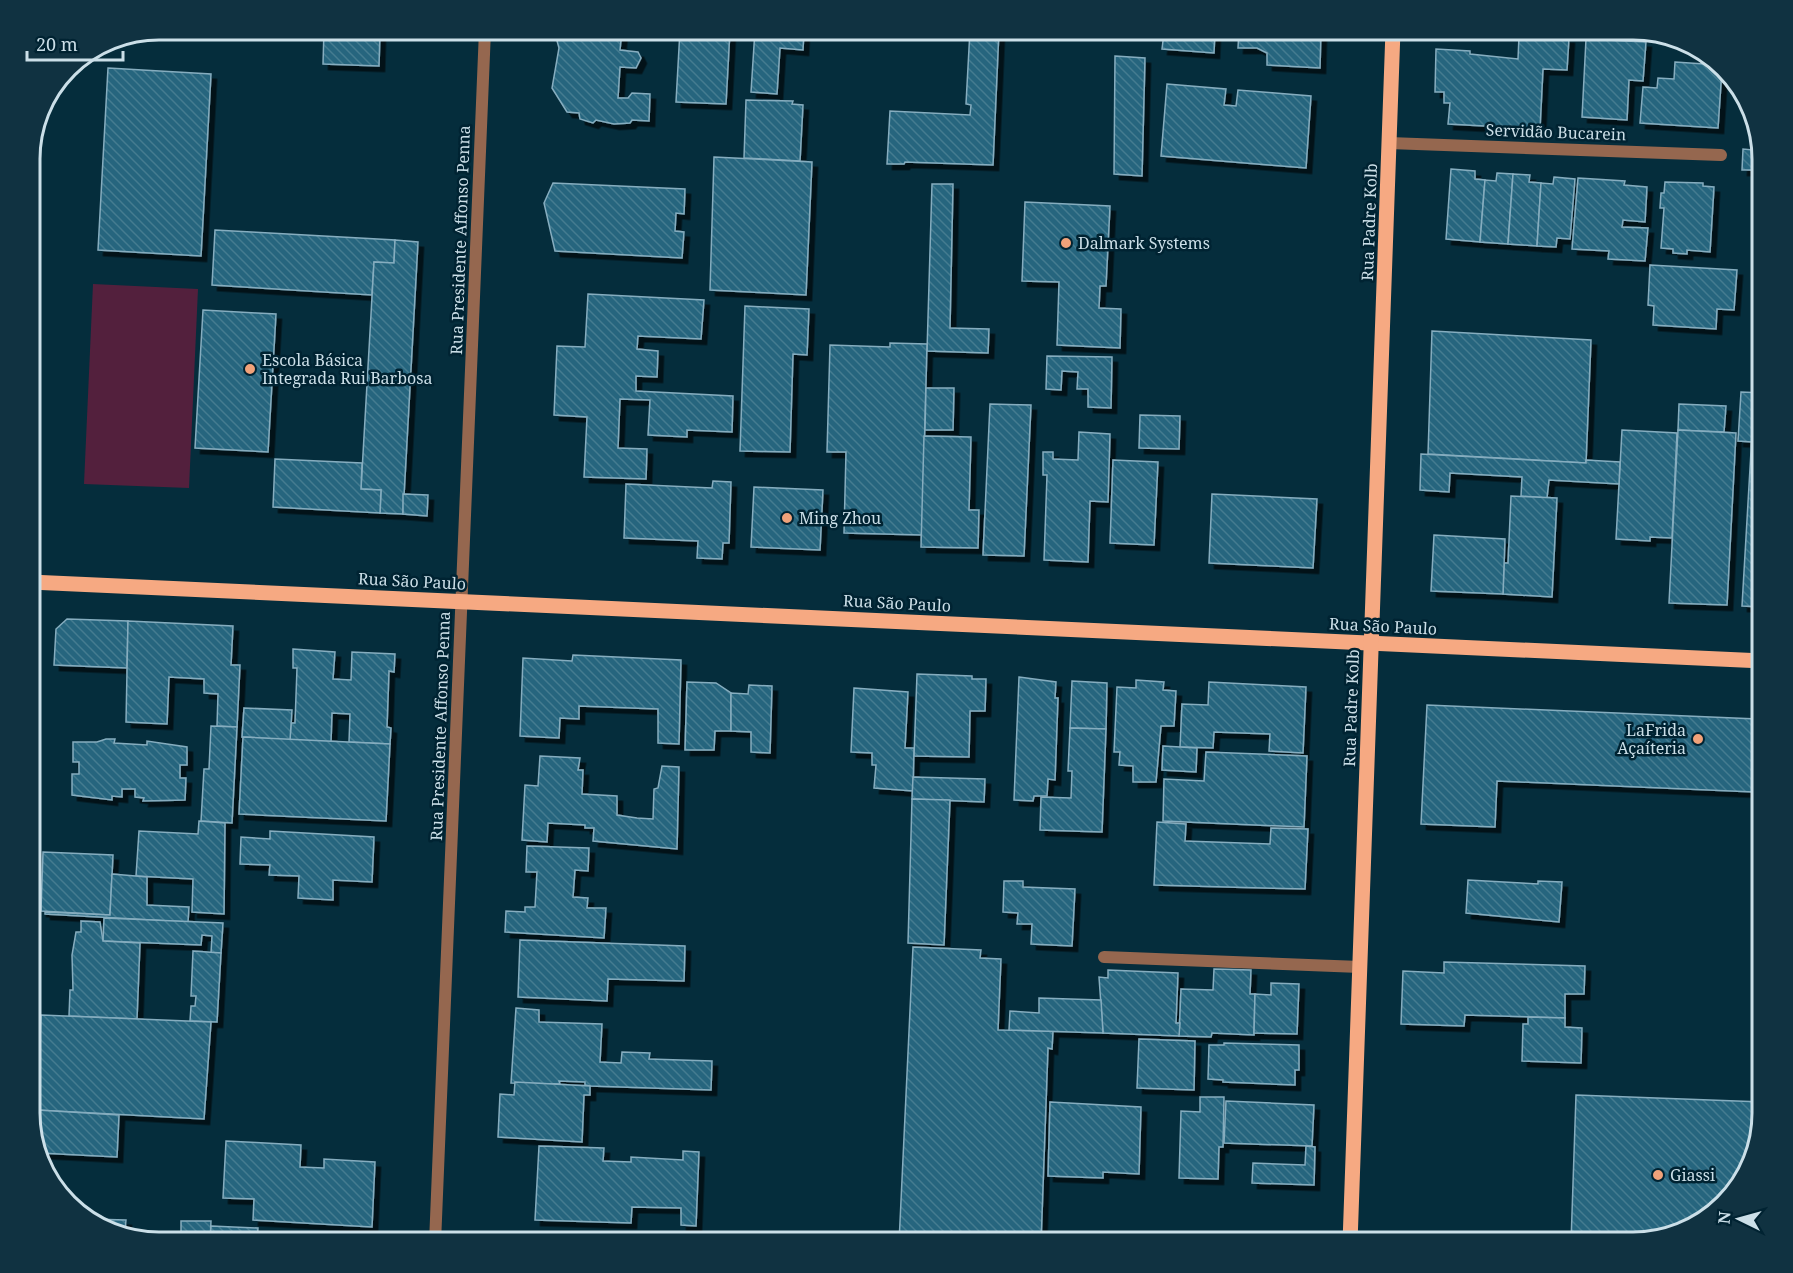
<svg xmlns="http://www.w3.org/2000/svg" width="1793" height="1273" viewBox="0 0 1793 1273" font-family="'Noto Serif',serif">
<defs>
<pattern id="building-back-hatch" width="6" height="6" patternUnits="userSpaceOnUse" patternTransform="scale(1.5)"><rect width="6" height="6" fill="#26657e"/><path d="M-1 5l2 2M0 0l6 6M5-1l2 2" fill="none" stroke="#447b90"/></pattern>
<filter id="shadow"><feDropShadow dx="5.5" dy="5.5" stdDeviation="0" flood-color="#0009"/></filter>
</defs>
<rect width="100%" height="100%" fill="#052d3c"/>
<path fill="#53203d" d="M 93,284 L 198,289 L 189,488 L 84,484 Z"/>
<g fill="url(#building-back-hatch)" stroke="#86adbf" stroke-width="1.5" filter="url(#shadow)">
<path d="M 324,30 L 388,30 L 388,33 L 380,32 L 379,66 L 323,64 Z"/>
<path d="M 554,30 L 622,30 L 620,50 L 638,52 L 641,58 L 636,68 L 620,67 L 618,98 L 628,98 L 632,93 L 650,94 L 649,121 L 632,120 L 630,123 L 614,124 L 596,120 L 593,123 L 580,119 L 579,113 L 567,112 L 552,88 L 559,48 Z"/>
<path d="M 680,30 L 730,30 L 726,104 L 676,102 Z"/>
<path d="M 755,30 L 804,30 L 803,50 L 780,48 L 777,94 L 751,92 Z"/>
<path d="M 970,30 L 999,30 L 993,165 L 905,162 L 904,164 L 887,164 L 890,111 L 970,115 L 971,105 L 966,104 Z"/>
<path d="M 1117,30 L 1215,30 L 1214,53 L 1162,49 L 1164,33 Z"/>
<path d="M 1239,30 L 1321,30 L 1320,68 L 1267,65 L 1267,53 L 1257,48 L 1238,48 Z"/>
<path d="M 1519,36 L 1569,38 L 1567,70 L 1543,69 L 1540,129 L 1448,124 L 1450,103 L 1444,103 L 1444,92 L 1435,92 L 1436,49 L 1470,51 L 1470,54 L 1518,59 Z"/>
<path d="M 1586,39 L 1646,42 L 1643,81 L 1629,80 L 1627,120 L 1582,117 Z"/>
<path d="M 1115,56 L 1145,58 L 1142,176 L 1114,174 Z"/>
<path d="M 1675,62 L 1719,65 L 1722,69 L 1718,128 L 1640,123 L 1643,87 L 1657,88 L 1658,78 L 1674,79 Z"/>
<path d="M 108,68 L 211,74 L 201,256 L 98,250 Z"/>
<path d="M 1167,84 L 1226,89 L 1224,105 L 1236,106 L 1238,90 L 1311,96 L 1306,168 L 1161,156 Z"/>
<path d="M 746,100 L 793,101 L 792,104 L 803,105 L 800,161 L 744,158 Z"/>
<path d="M 1754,132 L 1757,132 L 1763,159 L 1763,185 L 1752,185 L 1753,170 L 1742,170 L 1743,149 L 1753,150 Z"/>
<path d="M 714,157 L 812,162 L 806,295 L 710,290 Z"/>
<path d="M 1451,169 L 1475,171 L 1475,179 L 1485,180 L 1480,242 L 1446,239 Z"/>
<path d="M 1497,173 L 1513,174 L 1508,244 L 1480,242 L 1485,180 L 1496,181 Z"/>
<path d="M 1513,174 L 1530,175 L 1529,182 L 1541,183 L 1537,246 L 1508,244 Z"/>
<path d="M 1554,177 L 1575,179 L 1570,239 L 1557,238 L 1556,247 L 1537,246 L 1541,183 L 1553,184 Z"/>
<path d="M 1578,178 L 1625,181 L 1624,185 L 1647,187 L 1645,222 L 1623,220 L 1622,227 L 1648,228 L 1645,261 L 1608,259 L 1609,251 L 1572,249 Z"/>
<path d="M 1665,182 L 1703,183 L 1703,186 L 1714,187 L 1710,252 L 1687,250 L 1687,254 L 1673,253 L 1673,249 L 1661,248 L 1664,208 L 1660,208 L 1661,193 L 1664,193 Z"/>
<path d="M 553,183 L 685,189 L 684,214 L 676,213 L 675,231 L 684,232 L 682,258 L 555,251 L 544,203 Z"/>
<path d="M 932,184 L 953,184 L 950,328 L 989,329 L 988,353 L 927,351 Z"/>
<path d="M 1025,202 L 1110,206 L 1106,286 L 1100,286 L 1099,308 L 1121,309 L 1120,348 L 1057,345 L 1059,282 L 1022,281 Z"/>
<path d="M 215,230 L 395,240 L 394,263 L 374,262 L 372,295 L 212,285 Z"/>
<path d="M 395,240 L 418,242 L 403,514 L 380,513 L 381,490 L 361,489 L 374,262 L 394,263 Z"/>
<path d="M 1650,265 L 1737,270 L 1734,310 L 1717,309 L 1716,329 L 1653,325 L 1654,306 L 1648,305 Z"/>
<path d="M 588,294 L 704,300 L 701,339 L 638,336 L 637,349 L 658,351 L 657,377 L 636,376 L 636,391 L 733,396 L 732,432 L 687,430 L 687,437 L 648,435 L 650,400 L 620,399 L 618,448 L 647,449 L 646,479 L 584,477 L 587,417 L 554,415 L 557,346 L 585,347 Z"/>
<path d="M 745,306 L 809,309 L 807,355 L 793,354 L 790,452 L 740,451 Z"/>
<path d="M 203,310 L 276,314 L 268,452 L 195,448 Z"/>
<path d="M 1432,331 L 1591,340 L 1586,463 L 1428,454 Z"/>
<path d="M 890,343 L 927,344 L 922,535 L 844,533 L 846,452 L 827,452 L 830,345 L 890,347 Z"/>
<path d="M 1047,356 L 1112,357 L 1111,408 L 1088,407 L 1088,389 L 1077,389 L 1078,372 L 1062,371 L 1061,390 L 1046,389 Z"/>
<path d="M 926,388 L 954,388 L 953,430 L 925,430 Z"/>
<path d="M 1741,392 L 1763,393 L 1763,434 L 1752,434 L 1752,442 L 1738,441 Z"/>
<path d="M 990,404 L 1031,405 L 1024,556 L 983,555 Z"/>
<path d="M 1679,404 L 1726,406 L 1724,432 L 1678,430 Z"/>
<path d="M 1140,415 L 1180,416 L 1179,449 L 1139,448 Z"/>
<path d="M 1622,430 L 1677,433 L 1672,538 L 1650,537 L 1650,541 L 1616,539 Z"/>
<path d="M 1678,430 L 1736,433 L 1727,605 L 1669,603 Z"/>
<path d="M 1079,432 L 1110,434 L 1108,502 L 1090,501 L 1088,562 L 1044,560 L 1047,475 L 1043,475 L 1043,452 L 1053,452 L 1053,459 L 1078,460 Z"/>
<path d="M 1752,434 L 1763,434 L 1763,607 L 1742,606 Z"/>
<path d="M 924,436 L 971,437 L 969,510 L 979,510 L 978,548 L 921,547 Z"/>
<path d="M 1421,454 L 1586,463 L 1586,460 L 1620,462 L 1619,484 L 1549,480 L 1547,498 L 1521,496 L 1522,477 L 1450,473 L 1449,492 L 1420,490 Z"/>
<path d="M 275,459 L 362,463 L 361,489 L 381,490 L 380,513 L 273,507 Z"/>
<path d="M 1113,460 L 1158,462 L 1154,545 L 1110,543 Z"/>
<path d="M 713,481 L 731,482 L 729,543 L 723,543 L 722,559 L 697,558 L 698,541 L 624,538 L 626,484 L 712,488 Z"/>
<path d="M 754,487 L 823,490 L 820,550 L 751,547 Z"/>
<path d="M 403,494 L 428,495 L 427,516 L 403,514 Z"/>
<path d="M 1212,494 L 1317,499 L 1313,568 L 1209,563 Z"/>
<path d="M 1511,496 L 1557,498 L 1552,597 L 1503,594 L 1504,563 L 1508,563 Z"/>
<path d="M 1434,535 L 1505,539 L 1503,594 L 1431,591 Z"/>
<path d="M 67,619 L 128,621 L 127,668 L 54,665 L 56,629 Z"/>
<path d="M 128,621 L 233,626 L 231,665 L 240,665 L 237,727 L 217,726 L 218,694 L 204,693 L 204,679 L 169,677 L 167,724 L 126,722 Z"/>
<path d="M 293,649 L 335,652 L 333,679 L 351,680 L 352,652 L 395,654 L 394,672 L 389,671 L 387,727 L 391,728 L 390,744 L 349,742 L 350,714 L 332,713 L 331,742 L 290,740 L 291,723 L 295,723 L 297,668 L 293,668 Z"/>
<path d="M 573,655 L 681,660 L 679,744 L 658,743 L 658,709 L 579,706 L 579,719 L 560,718 L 559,738 L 520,736 L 523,658 L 572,661 Z"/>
<path d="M 917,674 L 972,676 L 972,679 L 986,679 L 985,711 L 970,711 L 969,757 L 914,756 Z"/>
<path d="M 1019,677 L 1056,682 L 1055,698 L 1058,698 L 1055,780 L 1048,779 L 1047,796 L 1034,796 L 1033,801 L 1014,800 Z"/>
<path d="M 1136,680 L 1164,682 L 1163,690 L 1176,691 L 1174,726 L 1161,726 L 1156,782 L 1133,782 L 1133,766 L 1119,765 L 1120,752 L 1114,752 L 1117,687 L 1136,688 Z"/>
<path d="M 1072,681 L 1107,683 L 1106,729 L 1070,728 Z"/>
<path d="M 687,682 L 716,683 L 731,693 L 731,731 L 715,731 L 714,750 L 685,750 Z"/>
<path d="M 1209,682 L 1306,687 L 1303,753 L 1269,751 L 1270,734 L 1214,732 L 1213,748 L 1180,747 L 1182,704 L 1208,705 Z"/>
<path d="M 749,685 L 772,686 L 770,753 L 751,752 L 751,732 L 731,731 L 731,693 L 748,694 Z"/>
<path d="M 854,688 L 908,692 L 905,748 L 914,748 L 913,791 L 874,788 L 876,765 L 872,765 L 872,753 L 851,752 Z"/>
<path d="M 1427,705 L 1757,719 L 1754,792 L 1497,781 L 1495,827 L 1421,824 Z"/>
<path d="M 244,708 L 292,710 L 290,740 L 242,737 Z"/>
<path d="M 211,726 L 237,727 L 232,823 L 201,821 L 204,769 L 209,769 Z"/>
<path d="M 1070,728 L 1106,729 L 1102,832 L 1040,830 L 1041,797 L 1071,798 L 1072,771 L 1068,771 Z"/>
<path d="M 243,737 L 390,744 L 386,821 L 239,814 Z"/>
<path d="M 106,739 L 115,739 L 114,743 L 147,745 L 147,741 L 187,747 L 187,765 L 180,765 L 180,778 L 186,778 L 185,800 L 143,801 L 144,798 L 135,797 L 135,789 L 122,789 L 122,797 L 112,796 L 112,800 L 72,795 L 72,774 L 79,774 L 79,762 L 73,762 L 73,742 L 97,742 Z"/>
<path d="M 1163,746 L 1197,748 L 1196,772 L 1162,770 Z"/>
<path d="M 1206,752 L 1307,756 L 1304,827 L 1163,821 L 1164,779 L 1204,781 Z"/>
<path d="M 540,756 L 580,758 L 578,770 L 583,770 L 582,794 L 617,796 L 617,815 L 637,818 L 653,819 L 654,789 L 658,788 L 662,766 L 679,767 L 677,849 L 593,841 L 594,828 L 585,828 L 585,825 L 548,823 L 547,842 L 522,840 L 525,785 L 538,786 Z"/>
<path d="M 913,777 L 985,779 L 984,802 L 912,799 Z"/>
<path d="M 912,799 L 950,800 L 944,945 L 908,943 Z"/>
<path d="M 199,821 L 225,823 L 224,914 L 192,912 L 193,879 L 136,876 L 139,831 L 198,834 Z"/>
<path d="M 1157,822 L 1186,824 L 1185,841 L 1270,844 L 1271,828 L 1308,829 L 1305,889 L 1154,885 Z"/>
<path d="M 270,831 L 374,837 L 372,882 L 333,880 L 333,900 L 298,898 L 299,876 L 269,875 L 270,865 L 240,864 L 241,837 L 270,839 Z"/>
<path d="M 527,846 L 589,848 L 588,871 L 575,870 L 573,897 L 588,898 L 587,908 L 606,908 L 604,938 L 505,932 L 506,911 L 525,912 L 525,907 L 535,907 L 537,872 L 526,872 Z"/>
<path d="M 43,852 L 113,855 L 110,915 L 41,911 Z"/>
<path d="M 112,874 L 147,877 L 147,905 L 189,907 L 188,922 L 45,914 L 45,912 L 110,915 Z"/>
<path d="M 1468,880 L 1538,884 L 1538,881 L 1562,882 L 1559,922 L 1466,913 Z"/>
<path d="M 1004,881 L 1023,881 L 1023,887 L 1075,889 L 1072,946 L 1031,944 L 1032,924 L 1017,924 L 1018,913 L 1003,912 Z"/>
<path d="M 104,918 L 223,923 L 221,953 L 211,953 L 212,936 L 202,935 L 201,945 L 103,941 Z"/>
<path d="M 81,921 L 100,922 L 103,941 L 140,943 L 137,1019 L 69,1016 L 70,990 L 73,990 L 72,955 L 76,932 L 81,932 Z"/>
<path d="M 520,940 L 685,946 L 684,981 L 608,979 L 607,1001 L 518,997 Z"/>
<path d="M 913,947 L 981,950 L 980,958 L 1001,959 L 998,1030 L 1053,1031 L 1052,1049 L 1048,1048 L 1041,1243 L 899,1243 Z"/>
<path d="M 193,951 L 221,953 L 217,1022 L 190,1021 L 191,1006 L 195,1006 L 196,996 L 191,996 Z"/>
<path d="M 1444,962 L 1585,966 L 1584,994 L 1565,994 L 1565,1018 L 1465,1015 L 1464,1026 L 1401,1024 L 1403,971 L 1444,973 Z"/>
<path d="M 1214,969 L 1251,970 L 1250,994 L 1255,994 L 1254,1035 L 1212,1033 L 1211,1037 L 1179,1036 L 1181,989 L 1213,990 Z"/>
<path d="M 1108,970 L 1178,973 L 1176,1023 L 1180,1023 L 1179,1036 L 1103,1033 L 1099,977 L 1108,978 Z"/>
<path d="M 1271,983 L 1299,984 L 1297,1034 L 1254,1033 L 1255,994 L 1271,995 Z"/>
<path d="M 1039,998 L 1101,1000 L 1103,1033 L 1009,1030 L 1010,1011 L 1039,1013 Z"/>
<path d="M 516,1008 L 539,1010 L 539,1022 L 602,1024 L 600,1062 L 621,1063 L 622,1052 L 650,1053 L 649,1059 L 712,1061 L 711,1090 L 590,1086 L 585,1085 L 585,1082 L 559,1081 L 560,1084 L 511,1083 Z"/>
<path d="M 41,1015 L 211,1022 L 204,1119 L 37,1110 Z"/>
<path d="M 1528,1017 L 1565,1018 L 1565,1027 L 1582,1028 L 1581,1063 L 1522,1061 L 1523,1024 L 1528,1024 Z"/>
<path d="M 1139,1039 L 1195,1041 L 1194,1090 L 1137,1088 Z"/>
<path d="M 1224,1043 L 1299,1045 L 1299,1070 L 1295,1070 L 1295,1085 L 1223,1082 L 1223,1080 L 1208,1079 L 1209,1045 L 1224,1045 Z"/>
<path d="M 515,1082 L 590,1086 L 590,1095 L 584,1095 L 582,1142 L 498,1137 L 500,1094 L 514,1095 Z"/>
<path d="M 1576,1095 L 1763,1102 L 1763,1114 L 1736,1192 L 1691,1229 L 1633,1243 L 1571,1243 Z"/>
<path d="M 1200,1097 L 1224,1097 L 1223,1147 L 1219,1147 L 1218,1179 L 1179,1178 L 1181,1111 L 1200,1112 Z"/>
<path d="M 1226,1101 L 1314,1105 L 1312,1146 L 1224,1143 Z"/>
<path d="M 1050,1102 L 1141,1107 L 1139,1174 L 1103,1172 L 1103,1178 L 1048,1176 Z"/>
<path d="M 37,1110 L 119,1115 L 117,1157 L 40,1153 L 36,1139 Z"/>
<path d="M 226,1141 L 301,1145 L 300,1167 L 324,1168 L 324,1159 L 375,1162 L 372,1227 L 253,1220 L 254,1199 L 223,1198 Z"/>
<path d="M 539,1146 L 604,1148 L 603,1161 L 631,1162 L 631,1157 L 683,1160 L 683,1151 L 699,1152 L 696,1226 L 681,1225 L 681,1208 L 632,1207 L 631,1223 L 535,1220 Z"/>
<path d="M 1306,1146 L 1315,1147 L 1314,1185 L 1252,1183 L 1253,1163 L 1305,1165 Z"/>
<path d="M 89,1219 L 126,1220 L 125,1231 Z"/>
<path d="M 181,1221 L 211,1221 L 210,1243 L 159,1243 L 149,1240 L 149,1236 L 181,1236 Z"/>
<path d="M 211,1226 L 258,1228 L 257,1243 L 210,1243 Z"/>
<path d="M 494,1234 L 555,1237 L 575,1239 L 575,1243 L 493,1243 Z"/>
</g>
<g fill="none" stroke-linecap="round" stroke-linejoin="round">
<g stroke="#95674f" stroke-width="12">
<path d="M 1389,143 L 1721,155"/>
<path d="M 30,208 L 33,140"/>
<path d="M 1104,957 L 1360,967"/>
<path d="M 435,1243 L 485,30"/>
</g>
<g stroke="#f6a982" stroke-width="15">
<path d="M 30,582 L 1763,661"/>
<path d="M 1350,1243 L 1393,30"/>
</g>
</g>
<g fill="#f0a27a" stroke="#002332" stroke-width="2">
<circle cx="1066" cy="243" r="6"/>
<circle cx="250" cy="369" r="6"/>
<circle cx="787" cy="518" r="6"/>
<circle cx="1698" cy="739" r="6"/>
<circle cx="1658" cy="1175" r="6"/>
</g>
<g text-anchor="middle" stroke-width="5" stroke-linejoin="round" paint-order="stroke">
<g font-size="16" fill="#cbdfe8" stroke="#002332">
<text transform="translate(1556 132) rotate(2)" y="6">Servidão Bucarein</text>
<text transform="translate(1369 222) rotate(-88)" y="6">Rua Padre Kolb</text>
<text transform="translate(460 240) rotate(-88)" y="6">Rua Presidente Affonso Penna</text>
<text transform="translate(412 581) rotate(3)" y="6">Rua São Paulo</text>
<text transform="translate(897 603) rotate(3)" y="6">Rua São Paulo</text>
<text transform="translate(1383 626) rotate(3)" y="6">Rua São Paulo</text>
<text transform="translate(1351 708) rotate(-88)" y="6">Rua Padre Kolb</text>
<text transform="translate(440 726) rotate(-88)" y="6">Rua Presidente Affonso Penna</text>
</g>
<g font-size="16" fill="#cbdfe8" stroke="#002332" text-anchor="start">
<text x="1078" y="249">Dalmark Systems</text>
<text x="262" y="366">Escola Básica<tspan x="262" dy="18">Integrada Rui Barbosa</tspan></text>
<text x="799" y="524">Ming Zhou</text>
<text x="1686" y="736" text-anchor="end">LaFrida<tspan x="1686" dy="18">Açaíteria</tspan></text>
<text x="1670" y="1181">Giassi</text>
</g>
</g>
<path d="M0 0H1793V1273H0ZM159 40H1633A119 119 0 0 1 1752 159V1113A119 119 0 0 1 1633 1232H159A119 119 0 0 1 40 1113V159A119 119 0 0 1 159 40Z" fill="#103241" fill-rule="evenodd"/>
<path fill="none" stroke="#cbdfe8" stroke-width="3" d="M159 40H1633A119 119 0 0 1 1752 159V1113A119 119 0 0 1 1633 1232H159A119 119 0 0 1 40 1113V159A119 119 0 0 1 159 40Z"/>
<g transform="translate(1739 1219) rotate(275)" stroke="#002332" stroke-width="4.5" paint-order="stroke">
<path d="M0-4.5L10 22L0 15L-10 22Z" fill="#cbdfe8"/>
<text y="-9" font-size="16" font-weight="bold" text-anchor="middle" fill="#cbdfe8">N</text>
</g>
<path d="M27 51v9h96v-9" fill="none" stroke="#cbdfe8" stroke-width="3"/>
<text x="36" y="51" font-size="18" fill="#cbdfe8" stroke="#002332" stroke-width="4.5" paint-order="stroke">20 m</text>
</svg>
